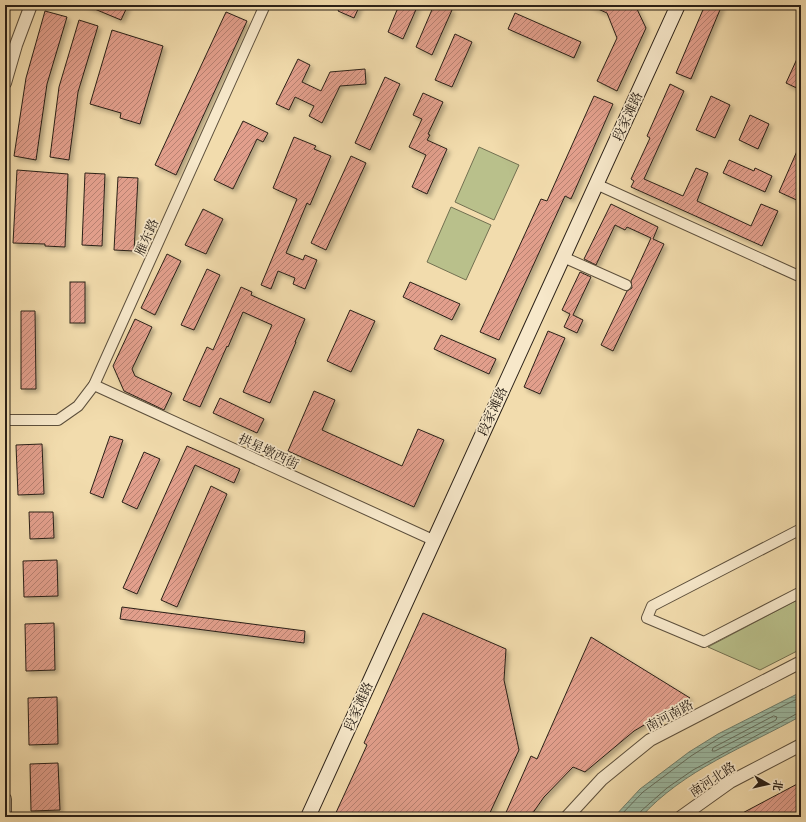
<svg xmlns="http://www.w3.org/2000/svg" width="806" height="822" viewBox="0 0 806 822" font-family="'Libre Caslon Text','Noto Serif SC',serif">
<defs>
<pattern id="water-rules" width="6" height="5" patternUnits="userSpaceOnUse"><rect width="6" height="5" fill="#9cbca6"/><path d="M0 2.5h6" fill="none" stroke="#87a18e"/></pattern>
<pattern id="building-hatch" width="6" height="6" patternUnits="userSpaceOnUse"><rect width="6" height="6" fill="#e29f8c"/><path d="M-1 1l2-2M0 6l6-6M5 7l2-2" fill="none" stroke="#b78171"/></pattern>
<filter id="shadow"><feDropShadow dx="3" dy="3" stdDeviation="2" flood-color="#0004"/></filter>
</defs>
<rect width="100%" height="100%" fill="#f2dcad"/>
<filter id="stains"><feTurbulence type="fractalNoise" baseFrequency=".005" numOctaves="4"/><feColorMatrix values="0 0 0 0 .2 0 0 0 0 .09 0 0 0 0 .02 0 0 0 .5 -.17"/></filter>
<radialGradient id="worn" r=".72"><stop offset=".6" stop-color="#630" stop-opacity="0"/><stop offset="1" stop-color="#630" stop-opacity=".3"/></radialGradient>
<g fill="#b9c08b" stroke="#727051">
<path d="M 479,147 L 519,165 L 494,220 L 455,202 Z"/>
<path d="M 451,207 L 491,225 L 466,280 L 427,262 Z"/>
<path d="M 801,598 L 801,649 L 760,670 L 708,647 Z"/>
</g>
<path fill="url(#water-rules)" stroke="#6e7e6d" d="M 801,692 L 801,716 C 747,746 683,770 641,817 L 614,817 L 640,789 L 689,752 L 718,734 Z"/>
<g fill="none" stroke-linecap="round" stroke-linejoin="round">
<g stroke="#636e5e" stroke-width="1">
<path d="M 774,716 L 777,717 L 776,720 L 715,751 L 712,751 L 713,748 Z"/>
<path d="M 619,817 L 643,792 L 691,756 L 721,737 L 801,697"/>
<path d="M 639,817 L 641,811 L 667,788 L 693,770 L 798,713 L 801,713"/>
</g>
</g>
<g fill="url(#building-hatch)" stroke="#2a2017" filter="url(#shadow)">
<path d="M 85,5 L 128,5 L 121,20 Z"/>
<path d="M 341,5 L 360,5 L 354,18 L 338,11 Z"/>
<path d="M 399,5 L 418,5 L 403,39 L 388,32 Z"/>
<path d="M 434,5 L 441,5 L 452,10 L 432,55 L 416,47 Z"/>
<path d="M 589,5 L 635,5 L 646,28 L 617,91 L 597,81 L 617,38 L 607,13 Z"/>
<path d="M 705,5 L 722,5 L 691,79 L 676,73 Z"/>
<path d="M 45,11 L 67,17 L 47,84 L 36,160 L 14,156 L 26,78 Z"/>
<path d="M 226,12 L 247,21 L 176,175 L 155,165 Z"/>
<path d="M 515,13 L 581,42 L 574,58 L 508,29 Z"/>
<path d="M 79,20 L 98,26 L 78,92 L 69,160 L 50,157 L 59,87 Z"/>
<path d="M 112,30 L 163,46 L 140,124 L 120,118 L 121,113 L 90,104 Z"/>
<path d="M 455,34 L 472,42 L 452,87 L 435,80 Z"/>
<path d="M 801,50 L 801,90 L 786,83 Z"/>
<path d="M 298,59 L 310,65 L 302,82 L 321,91 L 330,72 L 365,69 L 366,84 L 340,86 L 322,123 L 309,116 L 314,106 L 295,97 L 289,110 L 276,104 Z"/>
<path d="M 385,77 L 400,84 L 370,150 L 355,143 Z"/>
<path d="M 670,84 L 684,91 L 644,179 L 683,196 L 696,168 L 708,173 L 697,201 L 751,226 L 761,204 L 778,211 L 762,246 L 631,187 L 634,181 L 631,179 L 650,138 L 647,136 Z"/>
<path d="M 423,93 L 443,102 L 428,134 L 430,135 L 427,140 L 447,149 L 427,194 L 412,187 L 426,155 L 409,147 L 422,119 L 413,115 Z"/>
<path d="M 594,96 L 613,104 L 571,199 L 565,196 L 499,340 L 480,332 L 541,199 L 547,201 Z"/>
<path d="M 711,96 L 730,105 L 715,138 L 696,130 Z"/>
<path d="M 750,115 L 769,124 L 758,149 L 739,140 Z"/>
<path d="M 243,121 L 268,133 L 263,142 L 257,139 L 233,189 L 214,180 Z"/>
<path d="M 294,137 L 316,146 L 314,149 L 331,156 L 310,205 L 307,203 L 286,253 L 303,260 L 305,255 L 317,260 L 305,289 L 293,284 L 295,278 L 278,271 L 271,289 L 261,285 L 297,199 L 273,188 Z"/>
<path d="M 801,142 L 801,202 L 779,192 Z"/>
<path d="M 351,156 L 366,163 L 326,250 L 311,243 Z"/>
<path d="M 729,160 L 754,171 L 755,168 L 772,176 L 765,192 L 723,173 Z"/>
<path d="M 17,170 L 68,174 L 65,247 L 45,246 L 45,244 L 13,243 Z"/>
<path d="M 85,173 L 105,174 L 102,246 L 82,245 Z"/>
<path d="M 118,177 L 138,178 L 134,251 L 114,250 Z"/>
<path d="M 611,204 L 658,227 L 653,239 L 664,244 L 613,351 L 601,345 L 627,291 L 632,288 L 631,281 L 634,275 L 651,238 L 627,227 L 625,230 L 615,225 L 596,265 L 584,259 Z"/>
<path d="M 203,209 L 223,219 L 206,254 L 185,245 Z"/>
<path d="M 167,254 L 181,261 L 155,315 L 141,308 Z"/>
<path d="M 207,269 L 220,275 L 194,330 L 181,325 Z"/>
<path d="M 580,272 L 591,277 L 573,315 L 583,320 L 577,333 L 564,327 L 570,314 L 562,310 Z"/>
<rect x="70" y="282" width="15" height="41"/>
<path d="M 410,282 L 460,304 L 452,320 L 403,297 Z"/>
<path d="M 241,287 L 252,292 L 251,295 L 305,319 L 295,342 L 296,342 L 270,403 L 243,392 L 272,325 L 243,312 L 228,347 L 227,346 L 200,407 L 183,400 L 207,347 L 213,350 Z"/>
<path d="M 350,310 L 375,321 L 351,372 L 327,361 Z"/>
<path d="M 21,311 L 35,311 L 36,389 L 21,389 Z"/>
<path d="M 135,319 L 152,327 L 132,369 L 135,376 L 172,393 L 164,410 L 124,391 L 113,366 Z"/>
<path d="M 548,331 L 565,338 L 540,394 L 524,387 Z"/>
<path d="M 441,335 L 496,359 L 489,374 L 434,349 Z"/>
<path d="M 314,391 L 335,400 L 322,430 L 402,466 L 418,429 L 444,440 L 414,507 L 288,451 Z"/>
<path d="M 220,398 L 264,419 L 257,433 L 213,413 Z"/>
<path d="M 110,436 L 123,440 L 103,498 L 90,493 Z"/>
<path d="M 42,444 L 44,494 L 18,495 L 16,445 Z"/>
<path d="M 187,446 L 240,469 L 234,483 L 195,465 L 137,594 L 123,588 Z"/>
<path d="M 144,452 L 160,459 L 137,509 L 122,502 Z"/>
<path d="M 211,486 L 227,494 L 177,607 L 161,600 Z"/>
<path d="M 29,512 L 53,512 L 54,538 L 30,539 Z"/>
<path d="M 57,560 L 58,596 L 24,597 L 23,561 Z"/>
<path d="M 122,607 L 305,631 L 304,643 L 120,619 Z"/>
<path d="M 423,613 L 506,649 L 504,680 L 519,750 L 488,817 L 334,817 L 367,745 L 364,743 Z"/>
<path d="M 54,623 L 55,670 L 26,671 L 25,624 Z"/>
<path d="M 591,637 L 690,698 L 634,731 L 585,772 L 573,767 L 544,797 L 530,817 L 504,817 L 531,756 L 537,759 Z"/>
<path d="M 57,697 L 58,744 L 29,745 L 28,698 Z"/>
<path d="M 58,763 L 60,810 L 31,811 L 30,764 Z"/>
<path d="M 801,782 L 801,817 L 735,817 Z"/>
</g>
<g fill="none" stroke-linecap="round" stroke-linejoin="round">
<defs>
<g id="minor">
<path d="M 596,184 L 801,277"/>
<path d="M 563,257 L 626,285"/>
<path d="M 94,385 L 433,540"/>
<path d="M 5,420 L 58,420 L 78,406 L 94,385 L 265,5"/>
<path d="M 801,529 L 652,606 L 647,618 L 704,642 L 801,592"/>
</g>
<g id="tertiary">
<path d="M 5,83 L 16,45 L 31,5"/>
<path d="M 5,799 L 5,817"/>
<path d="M 567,817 L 602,779 L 650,740 L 801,662"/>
<path d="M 681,817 L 730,782 L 801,745"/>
</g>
<path id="secondary" d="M 308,817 L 678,5"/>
</defs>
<use href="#minor" stroke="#5c4f3c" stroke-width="12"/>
<use href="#tertiary" stroke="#5c4f3c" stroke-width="14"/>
<use href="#secondary" stroke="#2a2017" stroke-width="16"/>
<use href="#minor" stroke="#f7e8ca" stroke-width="10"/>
<use href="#tertiary" stroke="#f7e8ca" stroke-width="12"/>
<use href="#secondary" stroke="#f7e8ca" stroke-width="14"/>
</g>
<g text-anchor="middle" stroke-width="3.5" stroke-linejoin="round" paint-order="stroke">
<g font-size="13" fill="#2a2017" stroke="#f7e8ca">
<text transform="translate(627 116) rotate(-65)" y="5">段家滩路</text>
<text transform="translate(146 237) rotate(-66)" y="5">雁东路</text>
<text transform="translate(492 411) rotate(-65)" y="5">段家滩路</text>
<text transform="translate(269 451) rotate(25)" y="5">拱星墩西街</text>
<text transform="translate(358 706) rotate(-66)" y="5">段家滩路</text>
<text transform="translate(669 715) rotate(-28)" y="5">南河南路</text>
<text transform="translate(712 779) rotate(-33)" y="5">南河北路</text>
</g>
</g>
<rect width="806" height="822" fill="none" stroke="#f2dcad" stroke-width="20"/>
<rect x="6" y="6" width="794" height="810" fill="none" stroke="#2a2017" stroke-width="2"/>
<rect x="10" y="10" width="786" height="802" fill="none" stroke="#2a2017"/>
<g transform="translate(768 784) rotate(98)" stroke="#f7e8ca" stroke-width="3" paint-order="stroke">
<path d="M0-3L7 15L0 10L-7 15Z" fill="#2a2017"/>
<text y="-6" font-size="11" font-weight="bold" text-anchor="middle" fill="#2a2017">北</text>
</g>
<rect width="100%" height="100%" filter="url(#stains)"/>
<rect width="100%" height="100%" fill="url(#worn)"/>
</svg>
